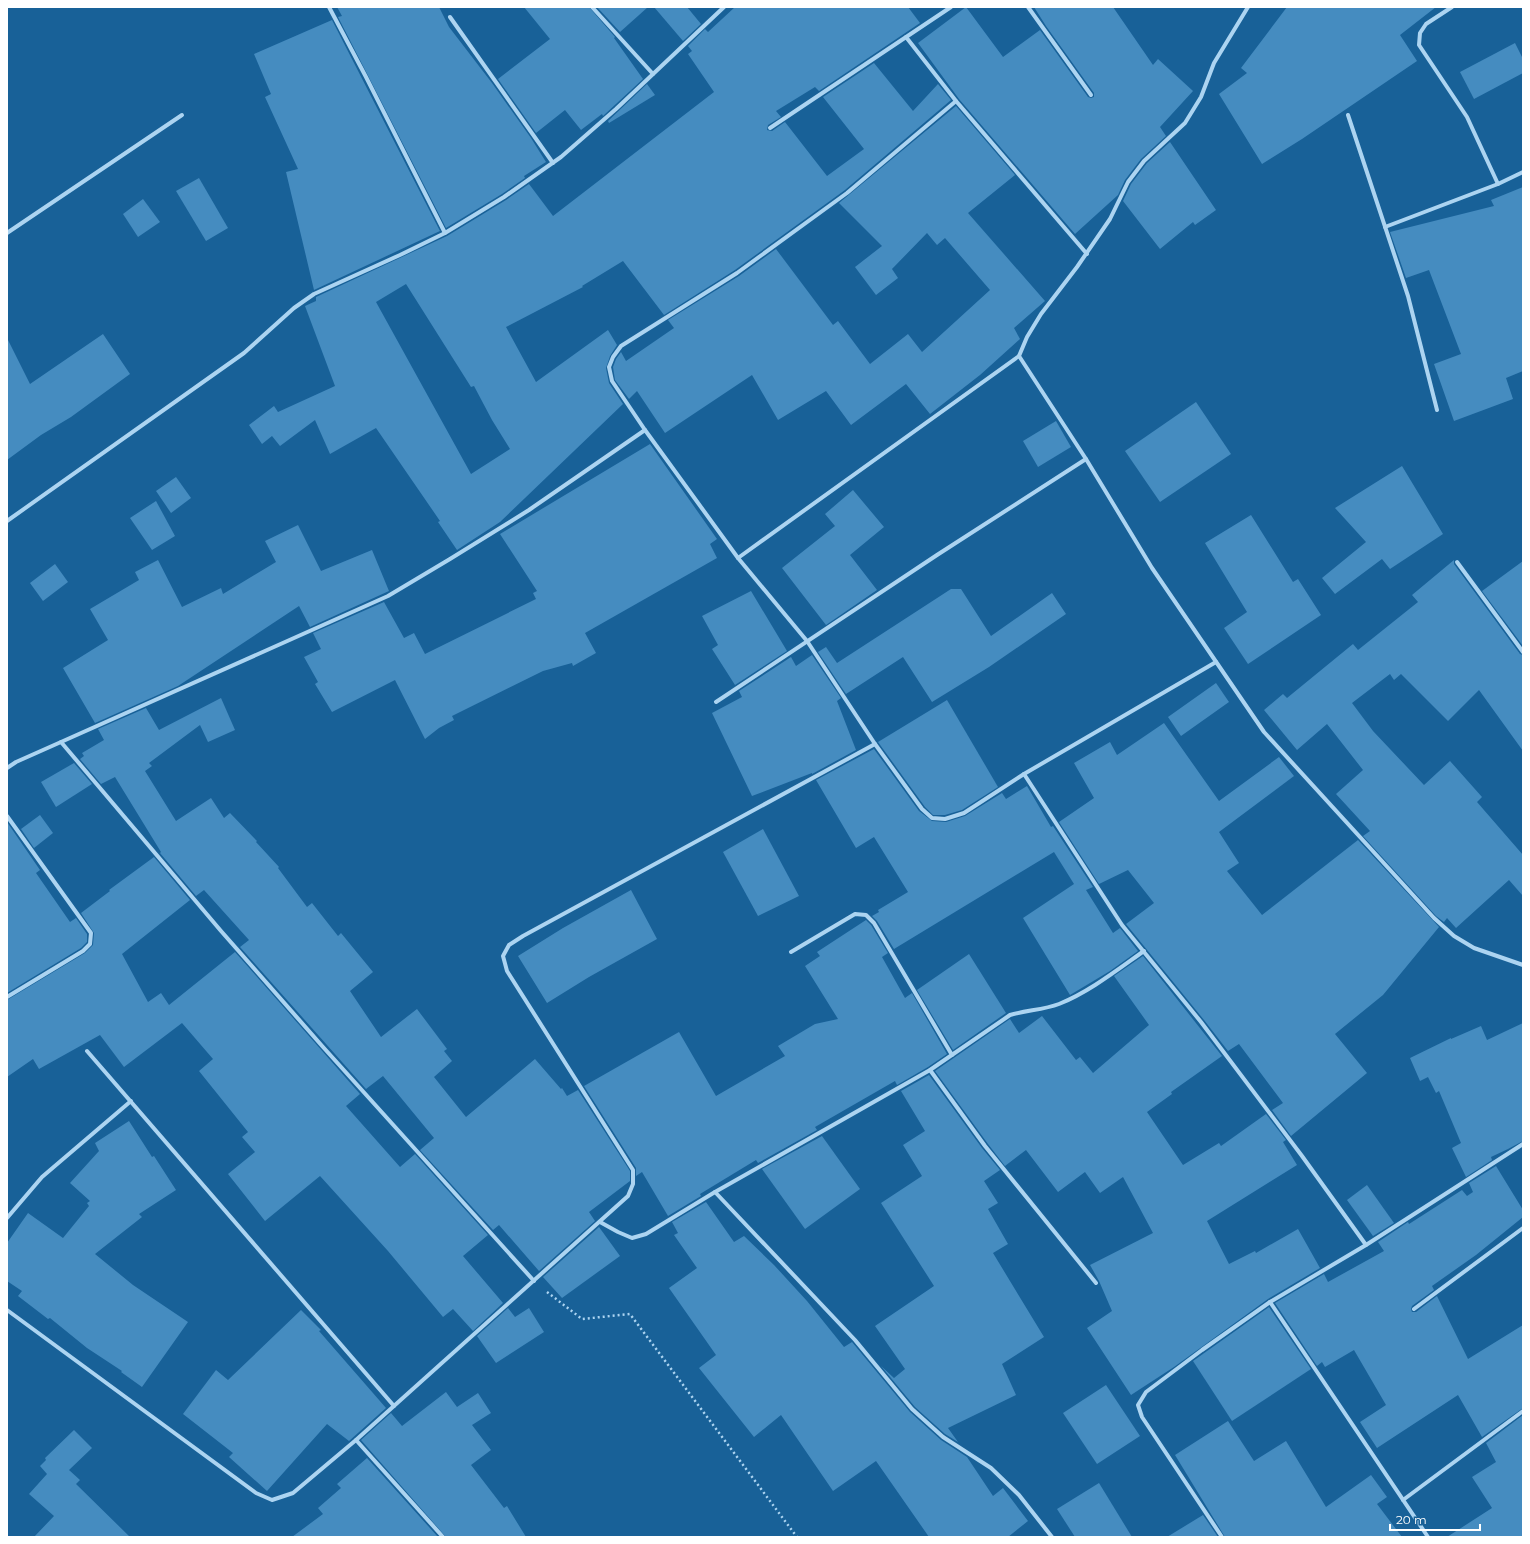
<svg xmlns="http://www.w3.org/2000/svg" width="1530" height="1544" viewBox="0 0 1530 1544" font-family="Montserrat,sans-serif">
<rect width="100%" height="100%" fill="#186198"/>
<g fill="#458cc0" fill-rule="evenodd">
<path d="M 337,7 L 439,7 L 449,27 L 492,83 L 531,138 L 546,162 L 524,176 L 525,178 L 502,194 L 446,228 L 338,17 L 342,16 Z"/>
<path d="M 524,7 L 589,7 L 615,37 L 614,38 L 643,79 L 603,116 L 602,114 L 581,130 L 565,110 L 536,133 L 498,79 L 550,39 Z"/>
<path d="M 597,7 L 648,7 L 620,32 Z"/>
<path d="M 654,7 L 687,7 L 701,24 L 683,41 Z"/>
<path d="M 735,7 L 908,7 L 920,23 L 819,91 L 815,87 L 776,111 L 781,117 L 768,125 L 767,130 L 772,131 L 785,122 L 827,176 L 864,149 L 823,97 L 874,63 L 913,111 L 938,84 L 951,100 L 845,190 L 735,270 L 664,315 L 623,261 L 582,286 L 583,287 L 506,327 L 536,382 L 608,330 L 617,345 L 610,356 L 606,368 L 609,383 L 623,404 L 500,522 L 457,550 L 438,522 L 440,521 L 376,428 L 330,454 L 315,420 L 280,446 L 272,436 L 262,444 L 249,425 L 274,406 L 278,412 L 335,386 L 305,306 L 316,301 L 316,297 L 447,236 L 506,200 L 529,184 L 553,216 L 714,92 L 688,54 L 692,51 L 688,46 L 705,29 L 708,32 ZM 406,284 L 471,387 L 474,386 L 492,420 L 510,449 L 471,474 L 376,302 Z"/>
<path d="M 966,7 L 1003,57 L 1040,30 L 1088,97 L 1091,98 L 1094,97 L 1094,93 L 1046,26 L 1034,7 L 1113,7 L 1153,65 L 1158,59 L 1193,91 L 1160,127 L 1166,136 L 1141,159 L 1125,180 L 1118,195 L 1075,234 L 959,99 L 918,43 Z"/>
<path d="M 1287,7 L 1436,7 L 1400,35 L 1417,61 L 1302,139 L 1262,164 L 1219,94 L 1247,73 L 1241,68 Z"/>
<path d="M 332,20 L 440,231 L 314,290 L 286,172 L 298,169 L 265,97 L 271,94 L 254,54 Z"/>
<path d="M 1515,43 L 1523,59 L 1523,73 L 1474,99 L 1460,72 Z"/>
<path d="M 647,84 L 655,95 L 609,123 L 608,121 Z"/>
<path d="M 956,106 L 1015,175 L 968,213 L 1045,301 L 1014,328 L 1020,339 L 980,375 L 930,414 L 906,384 L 851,425 L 826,391 L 778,420 L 752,375 L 665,433 L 637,391 L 629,399 L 615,380 L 613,367 L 616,359 L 621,352 L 626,361 L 674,328 L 668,320 L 739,276 L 776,249 L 833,325 L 838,321 L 870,364 L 908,334 L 922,352 L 990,290 L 945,238 L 937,245 L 927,233 L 892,269 L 898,278 L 876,295 L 855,267 L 882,246 L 839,203 Z"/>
<path d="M 1170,142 L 1216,210 L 1195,225 L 1193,222 L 1160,249 L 1123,201 L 1131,184 L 1147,163 Z"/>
<path d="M 199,178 L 228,228 L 206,241 L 176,191 Z"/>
<path d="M 1523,187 L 1523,371 L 1506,378 L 1513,399 L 1454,421 L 1434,364 L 1461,354 L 1429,270 L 1406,278 L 1390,232 L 1494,206 L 1491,200 Z"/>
<path d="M 143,199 L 160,222 L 138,237 L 123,214 Z"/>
<path d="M 103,334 L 130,374 L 71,417 L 41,435 L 7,460 L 7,338 L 30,384 Z"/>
<path d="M 1196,402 L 1231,454 L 1160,502 L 1125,451 Z"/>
<path d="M 1056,421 L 1071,447 L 1038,467 L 1023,441 Z"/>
<path d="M 650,444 L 717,539 L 710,544 L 717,558 L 585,633 L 596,653 L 573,666 L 572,663 L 543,671 L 452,716 L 454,720 L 439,728 L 425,739 L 395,680 L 332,712 L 315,684 L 318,682 L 304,657 L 321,649 L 313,633 L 384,602 L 404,638 L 414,633 L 425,654 L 536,599 L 533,593 L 537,591 L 500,534 Z"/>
<path d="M 1402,466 L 1443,534 L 1390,569 L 1382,559 L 1335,594 L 1322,578 L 1366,542 L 1335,508 Z"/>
<path d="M 176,477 L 191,498 L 171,513 L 156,491 Z"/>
<path d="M 853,490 L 884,527 L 850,555 L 877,590 L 826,625 L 782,568 L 835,526 L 825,514 Z"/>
<path d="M 156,501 L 175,536 L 152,550 L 130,518 Z"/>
<path d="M 1251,515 L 1293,582 L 1298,579 L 1321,615 L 1248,664 L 1224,628 L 1247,612 L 1205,543 Z"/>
<path d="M 298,525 L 321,571 L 372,550 L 389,591 L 310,627 L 299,606 L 178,686 L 95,723 L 63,668 L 108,640 L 90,609 L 139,580 L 135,572 L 158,560 L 182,607 L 221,588 L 223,594 L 276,562 L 265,541 Z"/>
<path d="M 1454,560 L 1454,564 L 1520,654 L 1523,655 L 1523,751 L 1479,690 L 1448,721 L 1401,674 L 1394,680 L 1390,674 L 1352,703 L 1373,731 L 1424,785 L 1450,761 L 1482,797 L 1477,802 L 1523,855 L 1523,896 L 1509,880 L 1456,928 L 1447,918 L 1444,922 L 1436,916 L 1363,836 L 1370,831 L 1336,794 L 1363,770 L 1327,724 L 1297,750 L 1264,710 L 1283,694 L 1287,698 L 1353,644 L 1358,650 L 1418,602 L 1412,595 Z"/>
<path d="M 1523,561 L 1523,646 L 1482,591 Z"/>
<path d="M 55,564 L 68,582 L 43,601 L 30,583 Z"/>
<path d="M 951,589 L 961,589 L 991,636 L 1052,593 L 1066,614 L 989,667 L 932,702 L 903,657 L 846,694 L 818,652 L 826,647 L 837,663 Z"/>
<path d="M 751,591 L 787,651 L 735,685 L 712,649 L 718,645 L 702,616 Z"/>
<path d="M 812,655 L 841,698 L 837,701 L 856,750 L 812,774 L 812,773 L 752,796 L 712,713 L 742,697 L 739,691 L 791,657 L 796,666 Z"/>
<path d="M 1216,683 L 1229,702 L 1181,736 L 1168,717 Z"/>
<path d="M 221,698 L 235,730 L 208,742 L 200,725 L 149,763 L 152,766 L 145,771 L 176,821 L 211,798 L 224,818 L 230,813 L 257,841 L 256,842 L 279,867 L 278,868 L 307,907 L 312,903 L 338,936 L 341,933 L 373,972 L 350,991 L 381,1037 L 417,1009 L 447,1049 L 444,1051 L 452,1061 L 434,1077 L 466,1117 L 535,1059 L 561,1089 L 562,1088 L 567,1096 L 578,1090 L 630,1171 L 630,1181 L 589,1212 L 595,1221 L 539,1271 L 499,1225 L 493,1230 L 420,1150 L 434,1138 L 383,1076 L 366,1089 L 240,947 L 249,940 L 204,890 L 196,896 L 160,853 L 161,852 L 115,777 L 101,784 L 80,759 L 84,756 L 82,753 L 104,740 L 98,729 L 146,708 L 159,730 Z"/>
<path d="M 947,700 L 998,787 L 962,810 L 945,815 L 933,815 L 925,807 L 878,742 Z"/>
<path d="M 1164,723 L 1219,801 L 1279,757 L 1294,776 L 1219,832 L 1239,863 L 1227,871 L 1262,915 L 1358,840 L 1439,927 L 1383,995 L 1335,1034 L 1367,1073 L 1291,1136 L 1272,1110 L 1283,1103 L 1239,1044 L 1228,1051 L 1204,1020 L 1126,924 L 1154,903 L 1128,870 L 1099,884 L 1059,822 L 1094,798 L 1074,763 L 1110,742 L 1117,755 Z"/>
<path d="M 874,749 L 919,811 L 932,821 L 946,822 L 965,816 L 1002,793 L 1006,799 L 1027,786 L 1051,827 L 1053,826 L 1093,887 L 1086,890 L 1113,933 L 1120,928 L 1138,951 L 1110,971 L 1070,995 L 1023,918 L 1074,884 L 1054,852 L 894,949 L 877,921 L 872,916 L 879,912 L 878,910 L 908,892 L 874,837 L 856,848 L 816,780 Z"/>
<path d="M 74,763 L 92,784 L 56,807 L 41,782 Z"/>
<path d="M 40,815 L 53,833 L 34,848 L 21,829 Z"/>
<path d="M 7,822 L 40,870 L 36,873 L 70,922 L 76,918 L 87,934 L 87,942 L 81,948 L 7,993 Z"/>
<path d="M 763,829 L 799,896 L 758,916 L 723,852 Z"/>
<path d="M 154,857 L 190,900 L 122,954 L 148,1002 L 161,993 L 169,1005 L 235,952 L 360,1094 L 346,1106 L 400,1167 L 415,1154 L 488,1235 L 463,1256 L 503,1303 L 473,1331 L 453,1309 L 443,1317 L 388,1251 L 320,1176 L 265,1221 L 228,1174 L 255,1152 L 242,1137 L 248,1132 L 199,1071 L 213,1059 L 182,1023 L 124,1067 L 100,1035 L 39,1069 L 33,1059 L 7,1077 L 7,1000 L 85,953 L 93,945 L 94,933 L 81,913 L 110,891 L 109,890 Z"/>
<path d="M 631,890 L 657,939 L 589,977 L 547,1003 L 518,956 L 563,928 Z"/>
<path d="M 866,920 L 871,925 L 888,953 L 882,957 L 905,998 L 912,993 L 947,1054 L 928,1067 L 897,1085 L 895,1081 L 815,1127 L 817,1130 L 758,1163 L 756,1160 L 700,1194 L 701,1196 L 668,1216 L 642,1172 L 636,1176 L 636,1168 L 584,1086 L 679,1032 L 716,1096 L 785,1056 L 778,1046 L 815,1024 L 838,1019 L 805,966 L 820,956 L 817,952 Z"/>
<path d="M 969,954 L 1006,1013 L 953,1050 L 917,990 Z"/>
<path d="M 1143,956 L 1222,1056 L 1171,1092 L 1172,1094 L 1147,1112 L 1183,1165 L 1219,1143 L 1221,1146 L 1266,1114 L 1286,1140 L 1283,1142 L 1297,1165 L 1207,1221 L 1229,1264 L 1255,1251 L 1256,1253 L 1298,1229 L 1320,1268 L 1268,1299 L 1174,1367 L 1131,1395 L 1087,1328 L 1112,1311 L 1099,1281 L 1090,1265 L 1153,1233 L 1123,1177 L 1100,1193 L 1085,1172 L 1058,1192 L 1026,1150 L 1005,1166 L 988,1144 L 935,1071 L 1010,1019 L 1019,1033 L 1042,1016 L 1076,1060 L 1080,1057 L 1093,1073 L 1149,1025 L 1114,976 Z"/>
<path d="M 1523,1023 L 1523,1141 L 1508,1149 L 1491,1157 L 1492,1160 L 1466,1177 L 1452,1148 L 1461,1143 L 1439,1091 L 1436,1093 L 1428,1077 L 1420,1081 L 1410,1058 L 1451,1038 L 1451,1039 L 1481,1026 L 1487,1040 Z"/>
<path d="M 929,1075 L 982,1148 L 1000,1170 L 984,1181 L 998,1203 L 988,1209 L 1008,1244 L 993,1253 L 1044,1337 L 1002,1364 L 1016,1395 L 948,1428 L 958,1442 L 945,1434 L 915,1407 L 881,1366 L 894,1378 L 905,1369 L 875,1326 L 934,1286 L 881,1203 L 922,1176 L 903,1145 L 925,1131 L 901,1091 Z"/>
<path d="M 129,1121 L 152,1157 L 154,1156 L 176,1190 L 139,1214 L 142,1217 L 95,1254 L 133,1285 L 188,1322 L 142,1387 L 121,1372 L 122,1371 L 87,1348 L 50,1318 L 48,1319 L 18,1296 L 22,1291 L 7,1281 L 7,1243 L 28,1213 L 63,1238 L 89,1206 L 87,1203 L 90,1201 L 70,1183 L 99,1151 L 95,1143 Z"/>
<path d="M 822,1136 L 860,1189 L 805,1229 L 762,1169 Z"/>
<path d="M 1496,1166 L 1523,1210 L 1523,1217 L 1476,1255 L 1432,1286 L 1434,1290 L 1412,1306 L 1411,1309 L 1412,1312 L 1416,1312 L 1437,1296 L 1468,1359 L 1523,1325 L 1523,1408 L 1482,1437 L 1458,1395 L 1377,1448 L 1360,1422 L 1386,1405 L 1354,1350 L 1325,1367 L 1322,1362 L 1317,1366 L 1275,1303 L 1324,1274 L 1328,1282 L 1384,1251 L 1378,1242 L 1408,1222 L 1409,1224 L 1462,1190 L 1467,1196 L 1473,1192 L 1469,1183 Z"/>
<path d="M 1367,1185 L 1394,1223 L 1373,1236 L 1347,1200 Z"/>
<path d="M 706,1202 L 734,1242 L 744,1236 L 774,1265 L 807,1301 L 844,1347 L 852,1342 L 910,1412 L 941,1440 L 967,1457 L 993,1496 L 1003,1488 L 1028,1521 L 1008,1537 L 929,1537 L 876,1461 L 833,1491 L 781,1415 L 754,1437 L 699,1368 L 716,1355 L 669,1288 L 697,1268 L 674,1235 L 678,1233 L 672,1222 Z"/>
<path d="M 599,1227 L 620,1256 L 562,1298 L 543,1277 Z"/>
<path d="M 1269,1307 L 1311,1369 L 1232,1421 L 1193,1361 Z"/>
<path d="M 508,1308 L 515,1317 L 529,1308 L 544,1332 L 496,1363 L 477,1336 Z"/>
<path d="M 301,1310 L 321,1330 L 319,1331 L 386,1408 L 349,1441 L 327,1424 L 267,1491 L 229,1457 L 233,1453 L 183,1414 L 216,1370 L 228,1380 Z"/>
<path d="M 1106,1385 L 1140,1436 L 1097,1464 L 1063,1413 Z"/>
<path d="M 446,1392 L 457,1407 L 478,1393 L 491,1413 L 472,1425 L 491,1450 L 471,1465 L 504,1508 L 507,1506 L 526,1537 L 446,1537 L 361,1440 L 391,1413 L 402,1426 Z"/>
<path d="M 1523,1415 L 1523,1537 L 1447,1537 L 1492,1508 L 1472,1477 L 1496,1462 L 1486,1443 Z"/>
<path d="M 1228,1421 L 1254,1461 L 1286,1441 L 1326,1507 L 1371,1475 L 1387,1497 L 1377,1504 L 1402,1537 L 1225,1537 L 1175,1455 Z"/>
<path d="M 74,1430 L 92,1448 L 69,1470 L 80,1480 L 76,1484 L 130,1537 L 34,1537 L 54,1516 L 29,1494 L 47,1474 L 40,1466 L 46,1460 L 45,1458 Z"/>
<path d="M 367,1458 L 438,1537 L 292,1537 L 323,1514 L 318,1508 L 341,1488 L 337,1484 Z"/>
<path d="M 1099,1483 L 1132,1537 L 1075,1537 L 1057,1509 Z"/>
<path d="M 1203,1515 L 1218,1537 L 1167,1537 Z"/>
</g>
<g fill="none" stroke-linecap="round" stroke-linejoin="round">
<path stroke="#acd4f1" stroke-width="2.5" stroke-dasharray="2 3" stroke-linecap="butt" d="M 547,1292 L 582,1319 L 630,1314 L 797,1537"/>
<g stroke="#acd4f1" stroke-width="4">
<path d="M 329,7 L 366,77 L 445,233"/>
<path d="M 592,7 L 653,74"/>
<path d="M 1028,7 L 1091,95"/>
<path d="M 1248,7 L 1214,63 L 1201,97 L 1185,123 L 1144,161 L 1128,182 L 1110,219 L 1077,267 L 1041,314 L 1027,337 L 1019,356 L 1086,459 L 1152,568 L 1264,732 L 1434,918 L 1454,936 L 1474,948 L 1523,965"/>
<path d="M 1452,7 L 1426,24 L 1420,33 L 1419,45 L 1467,117 L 1498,184"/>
<path d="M 450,17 L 553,163"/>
<path d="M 906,37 L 956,101 L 1087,254"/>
<path d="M 956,101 L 847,193 L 737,273 L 621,346 L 613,357 L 609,367 L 612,381 L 645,430 L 738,558 L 807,641 L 875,744 L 922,809 L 932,818 L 945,819 L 964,813 L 1024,774 L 1216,662"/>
<path d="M 1348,115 L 1408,296 L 1437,410"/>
<path d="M 770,128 L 951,7"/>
<path d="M 1385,227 L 1498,184 L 1523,172"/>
<path d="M 7,233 L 182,115"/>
<path d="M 7,521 L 244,353 L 294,308 L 314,294 L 400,255 L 445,233 L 504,197 L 561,157 L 616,109 L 724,7"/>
<path d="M 738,558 L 1019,356"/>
<path d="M 1457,562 L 1523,652"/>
<path d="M 716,702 L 937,555 L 1086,459"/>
<path d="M 61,742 L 221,931 L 323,1047 L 534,1281"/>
<path d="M 7,768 L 16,762 L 61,742 L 388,596 L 450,559 L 529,510 L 645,430"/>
<path d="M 1024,774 L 1122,925 L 1201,1022 L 1302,1156 L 1366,1245"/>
<path d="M 7,816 L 91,933 L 90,944 L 83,951 L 7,997"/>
<path d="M 791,952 L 855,914 L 866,915 L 874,923 L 952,1055"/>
<path d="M 87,1051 L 394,1406"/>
<path d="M 930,1070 L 985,1146 L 1096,1283"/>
<path d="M 715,1192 L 855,1340 L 912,1409 L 943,1437 L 991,1468 L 1019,1495 L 1052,1537"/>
<path d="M 7,1218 L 42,1177 L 131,1101"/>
<path d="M 600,1222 L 618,1232 L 632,1238 L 646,1234 L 715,1192 L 930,1070 L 1010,1015 C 1027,1010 1043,1010 1059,1004 C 1089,992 1117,970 1144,951"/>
<path d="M 1270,1302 L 1428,1537"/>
<path d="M 1414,1309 L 1523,1228"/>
<path d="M 7,1310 L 256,1493 L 272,1500 L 293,1493 L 356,1440 L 628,1196 L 633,1184 L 633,1170 L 507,971 L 503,956 L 509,945 L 523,936 L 875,744"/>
<path d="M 356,1440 L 443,1537"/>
<path d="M 1403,1500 L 1523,1411"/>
<path d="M 1222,1537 L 1142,1417 L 1138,1405 L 1146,1392 L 1202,1350 L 1270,1302 L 1366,1245 L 1523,1144"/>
</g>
</g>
<rect width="1530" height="1544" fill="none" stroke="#ffffff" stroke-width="16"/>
<path d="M1390 1524v6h90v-6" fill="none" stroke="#ffffff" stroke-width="2"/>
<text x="1396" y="1524" font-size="12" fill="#ffffff" stroke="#186198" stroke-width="3" paint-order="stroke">20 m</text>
</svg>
